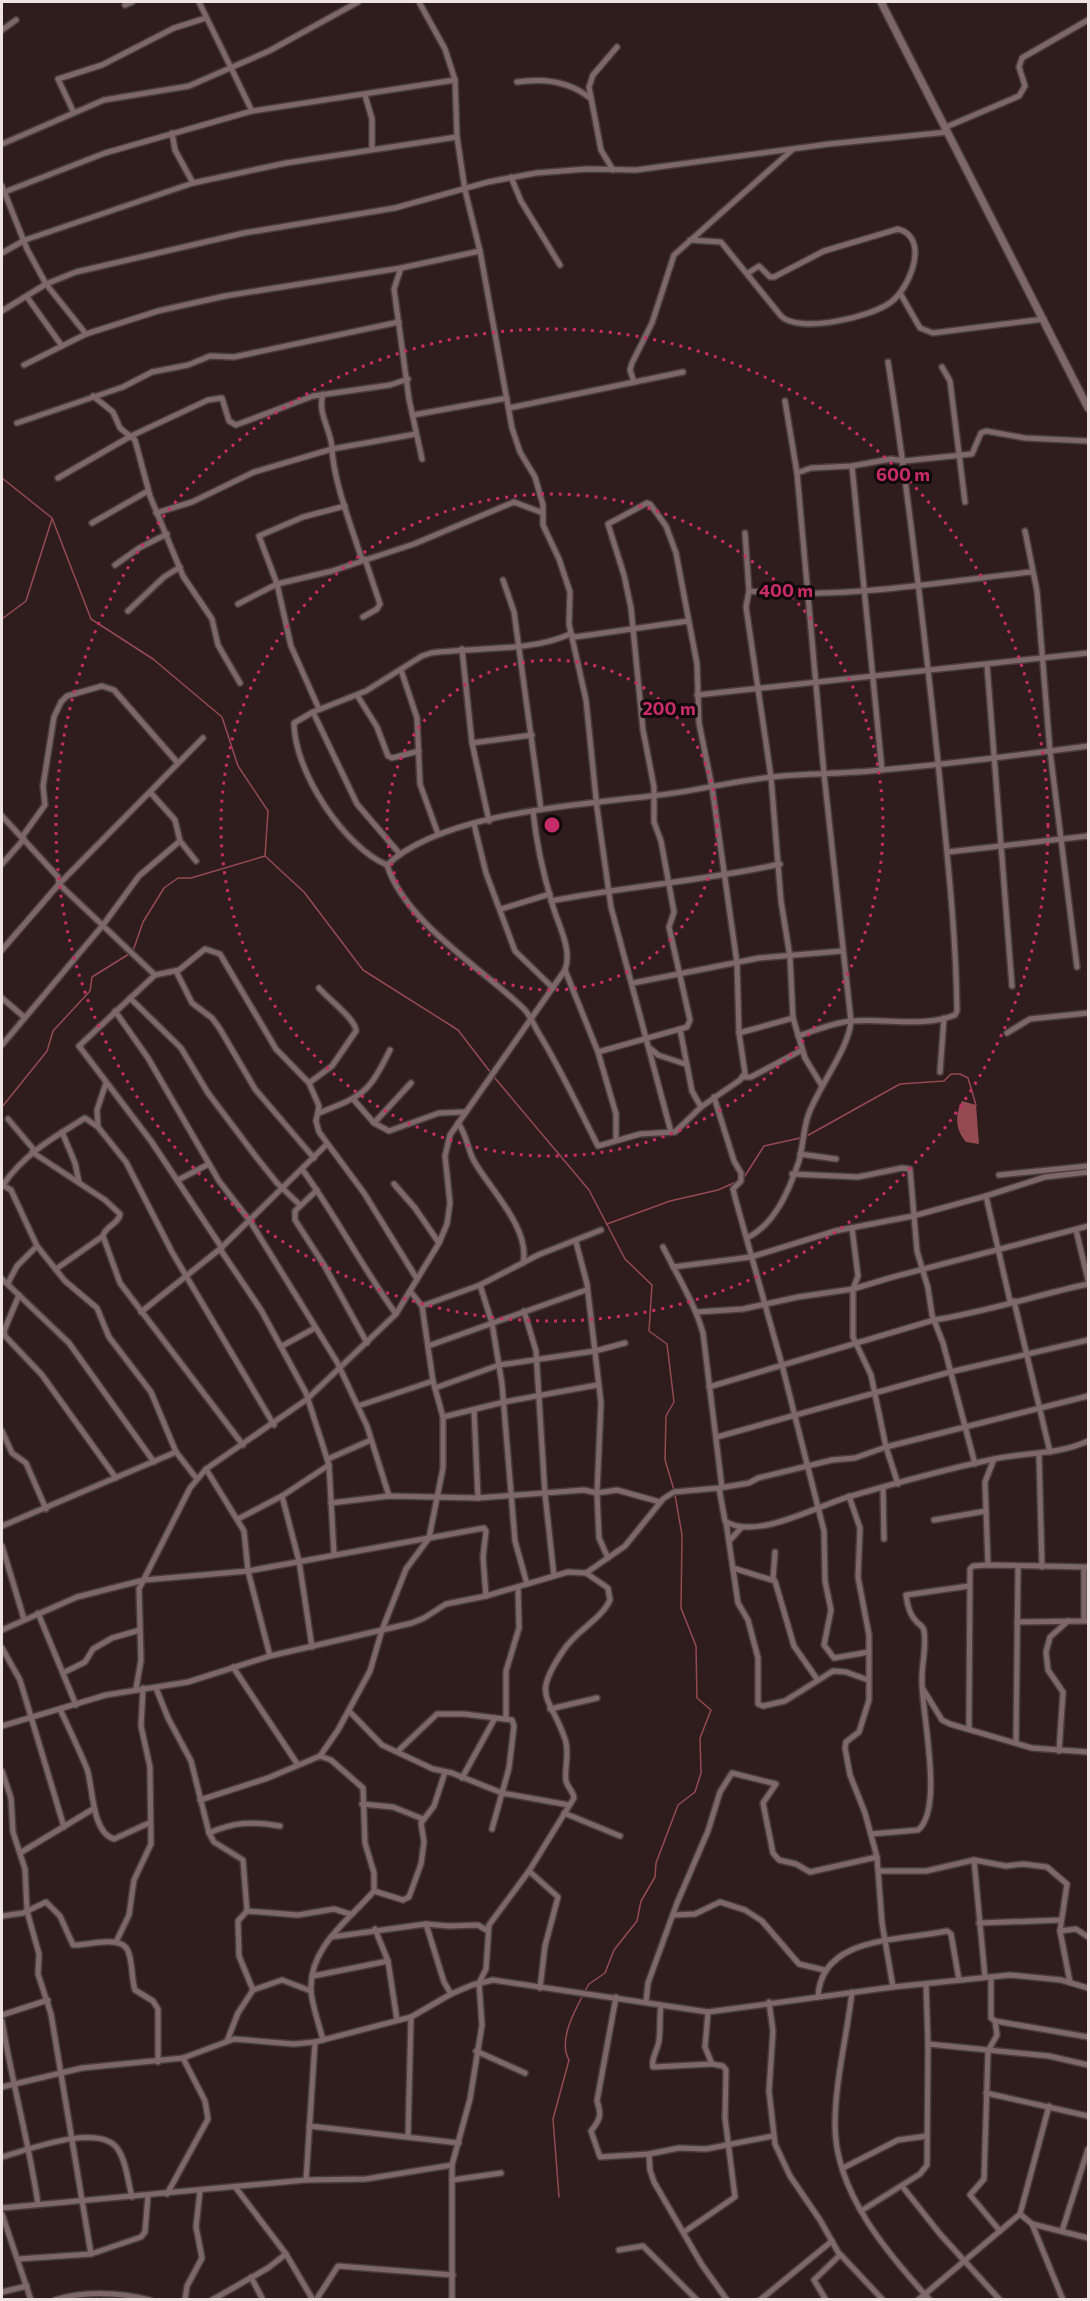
<svg xmlns="http://www.w3.org/2000/svg" width="1090" height="2301" viewBox="0 0 1090 2301" font-family="Commissioner,sans-serif">
<rect width="100%" height="100%" fill="#2f1d1e"/>
<path fill="#944a50" d="M 962,1101 L 976,1105 L 979,1144 L 966,1142 C 955,1130 955,1114 962,1101 Z"/>
<g fill="none" stroke-linecap="round" stroke-linejoin="round">
<g stroke="#944a50" stroke-width="1.5">
<path d="M 2,478 L 52,518 L 91,619 L 153,659 L 222,717 L 238,766 L 268,811 L 265,856 L 304,892 L 363,970 L 458,1030 L 491,1073"/>
<path d="M 2,619 L 26,601 L 52,519"/>
<path d="M 133,951 L 143,922 L 164,888 L 178,878 L 191,878 L 265,856"/>
<path d="M 494,1077 L 589,1190 L 625,1259 L 652,1285 L 649,1331 L 667,1344 L 674,1402 L 666,1416 L 665,1460 L 674,1490"/>
<path d="M 2,1107 L 47,1051 L 53,1031 L 90,991 L 92,977 L 129,954"/>
<path d="M 805,1137 L 900,1084 L 944,1081 L 951,1074 L 960,1074 L 968,1078 L 976,1105"/>
<path d="M 743,1179 L 764,1146 L 800,1138"/>
<path d="M 607,1224 L 670,1201 L 718,1190 L 736,1182"/>
<path d="M 585,1991 L 589,1984 L 605,1973 L 614,1950 L 637,1921 L 641,1901 L 655,1877 L 656,1863 L 678,1805 L 695,1792 L 701,1773 L 700,1738 L 711,1710 L 697,1698 L 696,1646 L 681,1608 L 682,1535 L 675,1495"/>
<path d="M 559,2197 L 553,2119 L 569,2060 C 558,2041 574,2012 583,1995"/>
</g>
<defs>
<g id="minor">
<path d="M 199,2 L 252,111"/>
<path d="M 419,2 L 445,49 L 455,80 L 457,137 L 465,190 L 480,251 L 512,428 L 520,452 L 535,477 L 543,505 L 543,525 L 559,559 L 570,592 L 569,624 L 586,700 L 597,808 L 611,907 L 671,1132"/>
<path d="M 125,5 L 132,2"/>
<path d="M 2,30 L 16,20"/>
<path d="M 517,82 C 543,78 569,81 590,98"/>
<path d="M 365,95 L 372,119 L 372,148"/>
<path d="M 74,113 L 58,79 L 102,65 L 174,28 L 206,18"/>
<path d="M 946,127 L 1019,96 L 1025,86 L 1019,67 L 1022,58 L 1088,20"/>
<path d="M 172,133 L 175,150 L 193,183"/>
<path d="M 2,144 L 104,100 L 189,86 L 269,51 L 358,2"/>
<path d="M 613,170 L 601,150 L 589,87 L 593,75 L 617,47"/>
<path d="M 511,177 L 521,201 L 560,265"/>
<path d="M 2,186 L 27,249 L 46,284 L 86,334"/>
<path d="M 2,193 L 105,153 L 252,111 L 455,80"/>
<path d="M 690,240 L 721,242 L 781,316 C 799,334 872,317 891,302 C 909,289 931,238 898,229 L 824,251 L 774,277 L 770,277 L 759,266 L 748,273"/>
<path d="M 2,253 L 25,240 L 193,183 L 286,163 L 457,137"/>
<path d="M 401,268 L 394,289 L 409,399 L 422,459"/>
<path d="M 900,293 L 920,328 L 933,333 L 1044,319"/>
<path d="M 27,297 L 62,346"/>
<path d="M 2,311 L 46,284 L 76,272 L 244,233 L 395,208 L 488,182 L 536,173 L 587,169 L 636,170 L 829,144 L 948,132"/>
<path d="M 24,365 L 86,334 L 158,311 L 225,296 L 401,268 L 480,251"/>
<path d="M 942,367 L 950,381 L 965,502"/>
<path d="M 634,382 L 630,370 L 632,363 L 652,323 L 674,255 L 792,150"/>
<path d="M 323,394 C 317,414 331,429 332,448 C 333,480 352,528 362,560"/>
<path d="M 93,396 L 113,412 L 120,428 L 135,440 L 150,496 L 183,576 L 212,619 L 218,645 L 240,683"/>
<path d="M 509,408 L 683,372"/>
<path d="M 413,415 L 507,398"/>
<path d="M 17,423 L 123,387 L 152,372 L 188,365 L 210,356 L 234,357 L 399,322"/>
<path d="M 852,466 L 882,770"/>
<path d="M 797,473 L 811,468 L 852,466 L 891,459 L 904,461 L 972,454 L 981,433 L 986,431 L 1025,438 L 1088,441"/>
<path d="M 58,478 L 131,436 L 208,400 L 222,398 L 229,421 L 236,425 L 313,396 L 390,385 L 408,379"/>
<path d="M 156,513 L 192,502 L 254,472 L 332,449 L 416,434"/>
<path d="M 92,523 L 148,491"/>
<path d="M 1025,531 L 1037,591 L 1050,751 L 1077,967"/>
<path d="M 745,533 L 749,591 L 746,607 L 771,777 L 781,901 L 790,957 L 793,1018 L 805,1058 L 822,1086"/>
<path d="M 115,565 L 139,548 L 167,534"/>
<path d="M 503,580 L 514,612 L 541,809"/>
<path d="M 749,591 C 842,600 938,582 1031,572"/>
<path d="M 238,604 L 277,584 L 332,571 L 414,544 L 514,502 L 543,513"/>
<path d="M 128,611 L 164,577 L 180,567"/>
<path d="M 363,617 L 377,609 L 380,604 L 365,559"/>
<path d="M 462,649 L 472,743 L 489,821"/>
<path d="M 987,665 L 1012,986"/>
<path d="M 401,670 L 417,718 L 420,784 L 438,834"/>
<path d="M 357,695 L 377,727 L 388,756 L 392,758 L 419,751"/>
<path d="M 697,695 L 1088,653"/>
<path d="M 319,709 L 291,646 L 277,584 L 259,536 L 303,517 L 345,506"/>
<path d="M 313,712 L 357,804 L 399,853"/>
<path d="M 472,743 L 532,735"/>
<path d="M 150,792 L 175,820 L 180,841 L 196,861"/>
<path d="M 2,816 L 58,877 L 59,884 L 203,738"/>
<path d="M 474,824 L 486,873 L 515,951 L 553,988"/>
<path d="M 22,837 L 45,805 L 43,786 L 54,717 L 61,702 L 67,696 L 102,686 L 114,690 L 177,762"/>
<path d="M 948,852 L 1088,836"/>
<path d="M 2,864 L 24,839"/>
<path d="M 387,865 C 442,813 577,805 651,796 C 692,792 732,781 772,777 C 808,773 845,774 881,770 C 950,764 1020,755 1088,746"/>
<path d="M 551,901 C 627,886 705,881 780,864"/>
<path d="M 501,909 L 550,894"/>
<path d="M 2,950 L 59,884 L 155,975 L 179,970 L 205,949 L 220,954 L 276,1049 L 309,1083 L 319,1106 L 316,1121 L 319,1132 L 364,1193 L 417,1279"/>
<path d="M 565,970 L 598,1052 L 616,1114 L 616,1140"/>
<path d="M 176,971 L 192,1003 L 212,1018 L 220,1029 L 255,1089 L 314,1158"/>
<path d="M 155,975 L 79,1046 L 151,1141 L 222,1248"/>
<path d="M 633,983 L 759,958 L 842,951"/>
<path d="M 2,998 L 24,1017"/>
<path d="M 130,998 L 181,1048 L 208,1093 L 257,1158 L 277,1183 L 300,1205"/>
<path d="M 115,1011 L 148,1058 L 219,1181 L 250,1221 L 337,1362 L 367,1426 L 389,1496"/>
<path d="M 680,1029 L 692,1091 L 701,1107"/>
<path d="M 739,1033 L 793,1018"/>
<path d="M 1007,1033 L 1030,1019 L 1088,1013"/>
<path d="M 798,1036 C 815,1031 834,1022 852,1021 C 886,1018 923,1028 955,1015 L 957,1011 C 956,928 946,845 938,762 C 924,628 909,495 888,362"/>
<path d="M 2,1045 L 103,925 L 139,876 L 180,841"/>
<path d="M 651,1049 L 658,1055 L 685,1064"/>
<path d="M 598,1052 L 687,1027 L 690,1020 L 669,927 L 674,912 L 661,841 L 654,822 L 654,787 L 643,730 L 631,608 L 624,575 L 608,524 L 647,503 L 650,504 L 666,526 L 676,553 L 697,664 L 699,723 L 712,787 L 737,963 L 739,1033 L 745,1073 L 740,1080 L 701,1107 L 675,1132 L 640,1134 L 598,1146 C 579,1109 562,1072 541,1037 C 535,1028 531,1016 524,1009 C 483,969 405,922 387,865 C 344,847 294,771 294,723 L 313,712 L 366,691 L 422,656 L 431,653 C 474,647 532,652 570,634 L 575,637 L 688,621"/>
<path d="M 940,1072 L 944,1018"/>
<path d="M 743,1077 L 751,1077 L 802,1050"/>
<path d="M 309,1083 L 332,1066 L 356,1031 C 356,1019 329,1000 319,988"/>
<path d="M 714,1097 L 734,1161 L 741,1173 L 741,1181 L 733,1189 L 736,1201 L 782,1365 L 824,1531 L 825,1581 L 831,1610 L 824,1645 L 834,1658 L 869,1652"/>
<path d="M 354,1100 L 374,1123 L 389,1131 L 439,1113 L 466,1112"/>
<path d="M 319,1113 C 364,1095 368,1094 390,1050"/>
<path d="M 8,1119 L 35,1151"/>
<path d="M 374,1123 L 411,1083"/>
<path d="M 458,1123 C 467,1135 467,1148 474,1161 C 489,1188 531,1229 523,1263"/>
<path d="M 98,1127 L 97,1110 L 106,1083"/>
<path d="M 62,1132 L 75,1163 L 79,1182"/>
<path d="M 32,1152 L 105,1200 L 120,1214 C 119,1224 105,1226 103,1236 L 56,1269"/>
<path d="M 800,1154 L 836,1159"/>
<path d="M 302,1169 C 336,1216 362,1267 396,1314"/>
<path d="M 792,1174 L 858,1177 L 902,1168 L 910,1169 L 917,1251 L 928,1288 L 932,1315 L 943,1343 L 975,1464"/>
<path d="M 999,1175 L 1088,1166"/>
<path d="M 178,1180 L 209,1164"/>
<path d="M 394,1184 L 415,1208 L 439,1243"/>
<path d="M 2,1185 L 11,1190 L 37,1246 L 65,1281 L 97,1308 L 109,1337 L 151,1392 L 176,1452 L 197,1479"/>
<path d="M 3,1185 C 24,1154 54,1137 85,1118 L 98,1127 L 126,1162 L 172,1252 L 274,1425"/>
<path d="M 317,1190 L 295,1211 L 295,1220 L 324,1265 L 367,1343"/>
<path d="M 986,1196 L 1010,1301"/>
<path d="M 852,1228 L 858,1276 L 853,1289 L 853,1337 L 871,1375 L 886,1447 L 898,1484"/>
<path d="M 1076,1230 L 1088,1280"/>
<path d="M 103,1236 L 120,1283 L 243,1445"/>
<path d="M 747,1238 C 775,1224 789,1191 799,1161 C 803,1147 803,1131 808,1116 C 818,1087 849,1049 851,1021 L 824,774 L 797,473 L 785,401"/>
<path d="M 576,1242 L 587,1284 L 601,1403 L 597,1493 L 599,1538 L 608,1558"/>
<path d="M 663,1247 C 677,1275 695,1304 703,1333 L 722,1488"/>
<path d="M 220,1249 L 261,1310 L 306,1393 L 329,1465 L 334,1554"/>
<path d="M 673,1267 L 751,1257 L 835,1231 L 913,1216 L 986,1196 L 1045,1177 L 1088,1172"/>
<path d="M 2,1279 L 69,1343 L 154,1462"/>
<path d="M 8,1283 L 17,1266 L 37,1246"/>
<path d="M 480,1285 L 492,1323 L 502,1384 L 515,1541 L 527,1584"/>
<path d="M 19,1295 L 4,1331 L 5,1336 L 42,1375 L 116,1478"/>
<path d="M 1014,1301 L 1050,1452"/>
<path d="M 422,1306 L 480,1285 L 538,1255 L 601,1230"/>
<path d="M 524,1311 L 536,1351 L 545,1494 L 554,1576"/>
<path d="M 141,1312 L 220,1249 L 327,1144"/>
<path d="M 697,1312 L 743,1309 L 798,1297 L 853,1289 L 893,1277 L 1088,1226"/>
<path d="M 282,1346 L 315,1328"/>
<path d="M 428,1346 L 586,1290"/>
<path d="M 709,1387 L 934,1320 C 986,1312 1037,1295 1088,1284"/>
<path d="M 435,1388 L 499,1365 L 595,1351 L 625,1343"/>
<path d="M 358,1406 L 433,1381"/>
<path d="M 474,1410 L 478,1498"/>
<path d="M 443,1417 L 504,1402 L 597,1385"/>
<path d="M 2,1431 L 12,1453 L 26,1463 L 46,1509"/>
<path d="M 717,1437 L 950,1372 L 1088,1340"/>
<path d="M 1039,1454 L 1042,1567"/>
<path d="M 328,1459 L 371,1440"/>
<path d="M 206,1469 L 244,1531 L 248,1571 L 270,1656"/>
<path d="M 719,1488 L 749,1483 L 758,1478 L 832,1460 L 855,1458 L 886,1447 L 1088,1396"/>
<path d="M 883,1488 L 884,1539"/>
<path d="M 282,1496 L 299,1561 L 312,1647"/>
<path d="M 849,1496 L 860,1528 L 858,1577 L 869,1635 L 869,1700 L 859,1732 L 846,1742 L 845,1748 L 850,1775 L 865,1813 L 877,1857 L 882,1923 L 893,1987"/>
<path d="M 331,1503 L 389,1496 L 478,1498 L 584,1490 L 597,1493 L 617,1490 L 660,1502"/>
<path d="M 238,1519 L 282,1496 L 329,1465"/>
<path d="M 934,1520 L 986,1511"/>
<path d="M 726,1522 L 738,1603 L 748,1620 L 758,1658 L 758,1704 L 763,1706 L 785,1701 L 833,1671 L 846,1672 L 868,1680"/>
<path d="M 2,1526 L 176,1452"/>
<path d="M 730,1540 L 742,1527"/>
<path d="M 2,1546 L 24,1619"/>
<path d="M 988,1565 L 985,1482 L 994,1459"/>
<path d="M 733,1568 L 775,1581 L 794,1646 L 817,1679"/>
<path d="M 1084,1568 L 1084,1620"/>
<path d="M 773,1579 L 775,1552"/>
<path d="M 38,1613 L 76,1705"/>
<path d="M 1017,1622 L 1088,1621"/>
<path d="M 2,1630 L 77,1597 L 144,1580 L 248,1571 L 484,1528 L 486,1531 L 483,1557 L 486,1596"/>
<path d="M 2,1648 L 20,1680 L 64,1827"/>
<path d="M 233,1667 L 298,1765"/>
<path d="M 63,1673 L 85,1662 L 93,1649 L 112,1638 L 140,1630"/>
<path d="M 156,1688 L 168,1718 L 191,1761 L 209,1833 L 214,1842 L 243,1860 L 247,1911 L 238,1921 L 239,1956 L 253,1990"/>
<path d="M 136,1689 L 141,1660 L 139,1589 L 190,1488 L 206,1469 L 306,1400 L 396,1314 L 439,1243 L 447,1224 L 450,1203 L 445,1156 L 450,1135 L 565,970 C 573,949 557,923 552,903 C 543,873 536,841 533,811"/>
<path d="M 923,1689 L 942,1720 L 950,1724 L 1032,1748 L 1088,1752"/>
<path d="M 60,1709 C 69,1729 79,1749 87,1769 C 93,1785 91,1832 114,1839 L 149,1823"/>
<path d="M 550,1709 L 597,1698"/>
<path d="M 349,1711 L 382,1745 L 433,1769 L 452,1773 L 502,1793 L 569,1805"/>
<path d="M 506,1719 L 506,1671 L 519,1628 L 518,1587"/>
<path d="M 2,1726 L 106,1695 L 188,1682 L 270,1656 L 412,1623 L 424,1618 L 446,1604 L 486,1596 L 568,1572 L 586,1573 L 625,1546 L 663,1499 L 674,1492 L 719,1488 L 725,1521 C 755,1541 817,1506 848,1497 C 896,1483 946,1469 994,1459 C 1026,1452 1058,1455 1088,1441"/>
<path d="M 969,1728 L 970,1569 L 973,1566 L 988,1565 L 1088,1567"/>
<path d="M 1016,1742 L 1018,1568"/>
<path d="M 398,1751 L 437,1714 L 464,1714 L 512,1720 L 514,1726 L 509,1768 L 492,1829"/>
<path d="M 1059,1751 L 1063,1692 L 1048,1670 L 1046,1652 L 1050,1637 L 1068,1621"/>
<path d="M 320,1756 L 338,1730 L 370,1671 L 382,1630 L 406,1569 L 429,1538 L 443,1468 L 443,1417 L 433,1381 L 422,1306 L 410,1291"/>
<path d="M 2,1771 L 11,1798 L 13,1832 L 25,1869 L 27,1911 L 39,1954 L 38,1974 L 51,2014 L 91,2254"/>
<path d="M 462,1778 L 495,1718"/>
<path d="M 200,1800 L 268,1778 L 320,1756 L 331,1760 L 363,1788 L 365,1843 L 374,1873 L 374,1891 C 349,1920 309,1947 311,1990 C 312,2006 319,2024 323,2040"/>
<path d="M 362,1804 L 393,1807 L 423,1819"/>
<path d="M 564,1813 L 620,1836"/>
<path d="M 209,1833 C 234,1822 253,1821 280,1826"/>
<path d="M 871,1834 L 918,1830 C 944,1809 922,1715 922,1682 C 921,1665 927,1649 924,1631 C 923,1625 919,1625 916,1621 C 910,1615 907,1603 906,1595 L 969,1586"/>
<path d="M 20,1853 L 93,1809"/>
<path d="M 974,1860 L 985,1977"/>
<path d="M 529,1871 L 558,1897 L 545,1946 L 540,1988"/>
<path d="M 879,1871 L 926,1871 L 974,1860 L 1006,1866 L 1023,1864 L 1047,1867 L 1067,1884 L 1060,1931 L 1070,1982"/>
<path d="M 374,1891 L 403,1900 L 409,1897 L 421,1864 L 424,1842 L 421,1823 L 434,1806 L 445,1772"/>
<path d="M 247,1911 L 298,1915 L 334,1909 L 350,1914"/>
<path d="M 673,1915 L 695,1914 L 720,1902 L 745,1910 L 762,1921 L 799,1964 L 824,1970"/>
<path d="M 2,1916 L 23,1913 L 46,1902 L 60,1916 L 73,1945 C 86,1946 122,1934 128,1951 C 133,1963 131,1977 135,1990 L 153,2001 L 158,2009 L 158,2062"/>
<path d="M 979,1923 L 1061,1920"/>
<path d="M 426,1924 L 444,1982 L 451,1994"/>
<path d="M 375,1929 L 388,1961 L 397,2020"/>
<path d="M 1060,1931 L 1076,1929 L 1088,1937"/>
<path d="M 331,1937 L 426,1924 L 449,1926 L 478,1925 L 488,1931"/>
<path d="M 116,1942 L 129,1915 L 134,1880 L 151,1844 L 150,1767 L 141,1726 L 143,1688"/>
<path d="M 313,1976 L 388,1961"/>
<path d="M 991,1977 L 991,2018 L 995,2021 L 1088,2037"/>
<path d="M 852,1992 C 847,2036 835,2081 835,2125 C 835,2192 887,2253 930,2300"/>
<path d="M 616,1997 L 597,2101 C 602,2115 600,2120 591,2131 L 600,2157 L 649,2154 L 679,2148 L 706,2149 L 773,2136"/>
<path d="M 818,1997 C 821,1935 902,1941 947,1931 L 951,1934 L 959,1980"/>
<path d="M 646,2002 L 648,1983 L 677,1903 L 708,1831 L 720,1792 L 732,1773 L 776,1784 L 763,1803 L 773,1853 L 779,1860 L 796,1864 L 810,1872 L 877,1857"/>
<path d="M 769,2002 L 773,2031 L 769,2091 L 775,2144 L 790,2176 L 820,2220 L 838,2252 L 883,2300"/>
<path d="M 661,2006 C 659,2018 661,2037 658,2045 C 656,2053 651,2059 653,2067 L 712,2064"/>
<path d="M 2,2015 L 48,2000"/>
<path d="M 2,2021 C 12,2083 29,2142 38,2204"/>
<path d="M 995,2021 L 997,2035 L 988,2051 L 984,2179 L 970,2195 L 1000,2231"/>
<path d="M 227,2041 L 238,2013 L 253,1990 L 282,1980 L 311,1991"/>
<path d="M 928,2044 L 1049,2056 L 1088,2065"/>
<path d="M 476,2051 L 525,2073"/>
<path d="M 2,2087 L 82,2068 L 183,2058 L 234,2039 L 294,2044 L 315,2042 L 411,2017 L 451,1994 L 472,1985 L 493,1980 L 708,2012 L 893,1987 L 1010,1975 L 1061,1980 L 1088,1988"/>
<path d="M 986,2093 L 1088,2116"/>
<path d="M 309,2126 L 459,2143"/>
<path d="M 408,2137 L 411,2017"/>
<path d="M 649,2154 L 650,2170 L 654,2182 L 702,2265 L 727,2300"/>
<path d="M 2,2157 C 27,2150 97,2123 117,2148 C 126,2160 128,2182 132,2197"/>
<path d="M 843,2168 L 898,2140 L 927,2136"/>
<path d="M 306,2180 L 315,2042"/>
<path d="M 452,2180 L 501,2173"/>
<path d="M 902,2186 L 940,2234 L 1000,2300"/>
<path d="M 236,2188 L 286,2254 L 313,2300"/>
<path d="M 167,2194 L 208,2119 L 205,2101 L 183,2058"/>
<path d="M 2,2208 L 306,2180 L 366,2179 L 452,2165"/>
<path d="M 861,2211 L 920,2174 L 927,2165 L 928,2044 L 926,1984"/>
<path d="M 2,2214 L 31,2300"/>
<path d="M 1020,2214 L 1032,2224 L 1088,2238"/>
<path d="M 1032,2224 L 1063,2300"/>
<path d="M 1062,2231 L 1088,2149"/>
<path d="M 684,2232 L 735,2197 L 725,2118 L 726,2070 L 723,2066 L 712,2064 L 705,2047 L 708,2012"/>
<path d="M 619,2250 L 643,2246 L 697,2300"/>
<path d="M 18,2259 L 91,2254 L 141,2237 L 145,2232 L 148,2195"/>
<path d="M 251,2277 L 263,2300"/>
<path d="M 2,2292 L 27,2286"/>
<path d="M 55,2300 C 84,2291 121,2292 150,2300"/>
<path d="M 185,2300 L 187,2286 L 202,2258 L 196,2227 L 200,2191"/>
<path d="M 212,2300 L 268,2268 L 286,2254"/>
<path d="M 316,2300 L 338,2266 L 453,2275"/>
<path d="M 452,2300 L 452,2165 L 470,2099 L 482,2025 L 479,1983 L 486,1969 L 489,1925 L 529,1871 L 574,1798 C 573,1791 568,1788 566,1781 C 564,1768 570,1753 565,1739 C 550,1695 531,1698 563,1651 C 575,1631 601,1620 610,1600 L 608,1588 L 586,1573"/>
<path d="M 760,2300 L 832,2241"/>
<path d="M 826,2300 L 814,2280 L 840,2255"/>
<path d="M 918,2300 L 1020,2214 L 1049,2106"/>
</g>
<path id="tertiary" d="M 881,2 L 1088,408"/>
</defs>
<use href="#minor" stroke="#4a3c3c" stroke-width="8"/>
<use href="#tertiary" stroke="#4a3c3c" stroke-width="10"/>
<use href="#minor" stroke="#7d6767" stroke-width="5"/>
<use href="#tertiary" stroke="#7d6767" stroke-width="7"/>
</g>
<g fill="none" stroke="#c62c68" stroke-width="3" stroke-dasharray="3 6">
<circle cx="552" cy="825" r="165"/>
<circle cx="552" cy="825" r="331"/>
<circle cx="552" cy="825" r="496"/>
</g>
<circle cx="552" cy="825" r="9" fill="#c62c68" stroke="#11090a" stroke-width="3"/>
<g font-size="18" text-anchor="middle" font-weight="bold" fill="#c62c68" stroke="#11090a" stroke-width="6" stroke-linejoin="round" paint-order="stroke">
<text x="903" y="481">600 m</text>
<text x="786" y="597">400 m</text>
<text x="669" y="715">200 m</text>
</g>
<rect width="1090" height="2301" fill="none" stroke="#efe2e2" stroke-width="6"/>
</svg>
